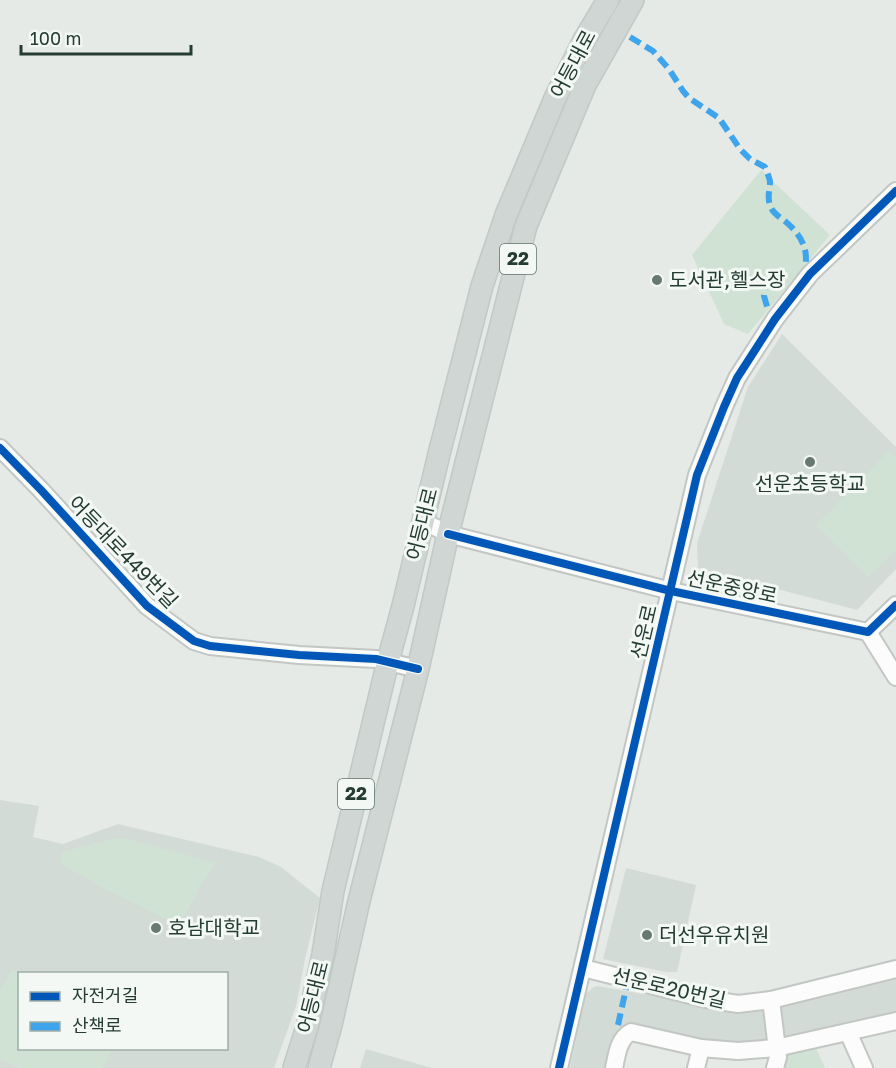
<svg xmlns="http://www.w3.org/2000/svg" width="896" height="1068" viewBox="0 0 896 1068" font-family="'Golos Text','Noto Sans KR',sans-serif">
<rect width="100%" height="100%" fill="#e5eae7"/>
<g fill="#d3dbd7" fill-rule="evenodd">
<path d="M 782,334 L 896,447 L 896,569 L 857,610 L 698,568 L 697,543 L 748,387 Z"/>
<path d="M 0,800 L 39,806 L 33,837 L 63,844 L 118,824 L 259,857 L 281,867 L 320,898 L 305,959 L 296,1006 L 274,1068 L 0,1068 ZM 20,974 L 226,974 L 226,1048 L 20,1048 Z"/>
<path d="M 626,868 L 696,885 L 677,972 L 666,972 L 603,959 Z"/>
<path d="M 896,977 L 896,1017 L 884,1021 L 732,1047 L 623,1028 L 614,1036 L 606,1068 L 570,1068 L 586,994 L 592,988 L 597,986 L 672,999 L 709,1010 L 734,1013 L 757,1012 Z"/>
<path d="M 366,1049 L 432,1068 L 360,1068 Z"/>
</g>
<g fill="#d0e2d3">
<path d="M 761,170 L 830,235 L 748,334 L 724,324 L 692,255 Z"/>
<path d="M 889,451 L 896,457 L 896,550 L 868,577 L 816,525 Z"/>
<path d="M 123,838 L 216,863 L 197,892 L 188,910 L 180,922 L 172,922 L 101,887 L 62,864 L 60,858 L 63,852 L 111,839 Z"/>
<path d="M 12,969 L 20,974 L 20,1048 L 112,1049 L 103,1068 L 20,1068 L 0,1060 L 0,991 Z"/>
<path d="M 815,1046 L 825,1068 L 781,1068 L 784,1055 Z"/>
</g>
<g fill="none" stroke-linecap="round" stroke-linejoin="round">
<defs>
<g id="minor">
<path d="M 0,448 L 41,490 L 147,606 L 194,641 L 210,646 L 299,655 L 376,659 L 418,669"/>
<path d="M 423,521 L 448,534 L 671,591 L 868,632 L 896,605"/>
<path d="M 868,632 L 896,677"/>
<path d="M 583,968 L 706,999 L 738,1004 L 771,1000 L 896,969"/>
<path d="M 771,1000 L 778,1057 L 775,1068"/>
<path d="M 848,1032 L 864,1068"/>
<path d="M 559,1068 L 697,475 L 724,407 L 737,378 L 775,319 L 810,274 L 896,191"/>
<path d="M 614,1068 C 617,1055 618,1039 631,1032 L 701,1048 L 738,1051 L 776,1048 L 896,1021"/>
<path d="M 696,1068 L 701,1048"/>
</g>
<g id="major">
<path d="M 294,1068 L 307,1027 L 323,954 L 333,891 L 388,661 L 403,606 L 439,454 L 482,286 L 506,215 L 556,96 L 584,40 L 608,0"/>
<path d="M 319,1068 L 331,1025 L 359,901 L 418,669 L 448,534 L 526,226 L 585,85 L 633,0"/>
</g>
</defs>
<use href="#minor" stroke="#c2c7c4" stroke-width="20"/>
<use href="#major" stroke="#c1c9c6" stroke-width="24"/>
<use href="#minor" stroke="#fbfcfb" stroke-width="16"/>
<use href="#major" stroke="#cfd6d3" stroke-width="21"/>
<g stroke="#3ea4eb" stroke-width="6" stroke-dasharray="12 6" stroke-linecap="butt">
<path d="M 630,37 L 653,51 L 669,69 L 683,91 L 689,98 L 719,118 L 740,149 L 750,159 L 765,167 C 767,172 769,177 770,181 C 770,189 767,197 770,205 C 772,213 780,217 786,222 C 800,234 809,248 805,267"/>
<path d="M 766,277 L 764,296 L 768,310"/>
<path d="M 618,1025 L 628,980"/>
</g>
<defs>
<g id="cycleway">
<path d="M 0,448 L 41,490 L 147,606 L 194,641 L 210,646 L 299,655 L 376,659 L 418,669"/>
<path d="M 448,534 L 671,591 L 868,632 L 896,605"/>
<path d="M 559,1068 L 697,475 L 724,407 L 737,378 L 775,319 L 810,274 L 896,191"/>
</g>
</defs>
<use href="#cycleway" stroke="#f3f8f5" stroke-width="11"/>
<use href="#cycleway" stroke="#0057b8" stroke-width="8"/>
</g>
<g fill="#687972" stroke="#f3f8f5" stroke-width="2">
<circle cx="657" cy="280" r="6"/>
<circle cx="810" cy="462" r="6"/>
<circle cx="156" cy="928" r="6"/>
<circle cx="647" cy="935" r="6"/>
</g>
<g text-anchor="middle" stroke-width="6" stroke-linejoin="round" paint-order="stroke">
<g fill="#f3f8f5" stroke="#62746d" stroke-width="1.5">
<rect x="500" y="244" width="36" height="30" rx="4.5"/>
<rect x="338" y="779" width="36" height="30" rx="4.5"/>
</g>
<g font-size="18" font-weight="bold" fill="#243c33">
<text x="518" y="265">22</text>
<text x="356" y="800">22</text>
</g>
<g font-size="20" fill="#243c33" stroke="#f3f8f5">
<text transform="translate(573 64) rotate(-62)" y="7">어등대로</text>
<text transform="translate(422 524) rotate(-76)" y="7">어등대로</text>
<text transform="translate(123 552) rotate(46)" y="7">어등대로449번길</text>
<text transform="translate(732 587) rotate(12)" y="7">선운중앙로</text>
<text transform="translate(644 632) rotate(-77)" y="7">선운로</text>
<text transform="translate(669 988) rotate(13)" y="7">선운로20번길</text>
<text transform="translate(313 997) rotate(-76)" y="7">어등대로</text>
</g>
<g font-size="20" fill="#243c33" stroke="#f3f8f5" text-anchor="start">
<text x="669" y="287">도서관,헬스장</text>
<text x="810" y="491" text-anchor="middle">선운초등학교</text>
<text x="168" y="935">호남대학교</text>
<text x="659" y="942">더선우유치원</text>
</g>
</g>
<rect x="18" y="972" width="210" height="78" fill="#f3f8f5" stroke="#a0ada7" stroke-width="1.5"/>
<rect x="30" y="992" width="30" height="9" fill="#0057b8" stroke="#a0ada7" stroke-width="1.5"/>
<text x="72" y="1002" font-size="18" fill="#243c33">자전거길</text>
<rect x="30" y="1022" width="30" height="9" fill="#3ea4eb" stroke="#a0ada7" stroke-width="1.5"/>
<text x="72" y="1032" font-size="18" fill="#243c33">산책로</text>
<path d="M21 45v9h170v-9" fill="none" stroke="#243c33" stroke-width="3"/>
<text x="30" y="45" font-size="18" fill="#243c33" stroke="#f3f8f5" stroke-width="4.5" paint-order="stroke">100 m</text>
</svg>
